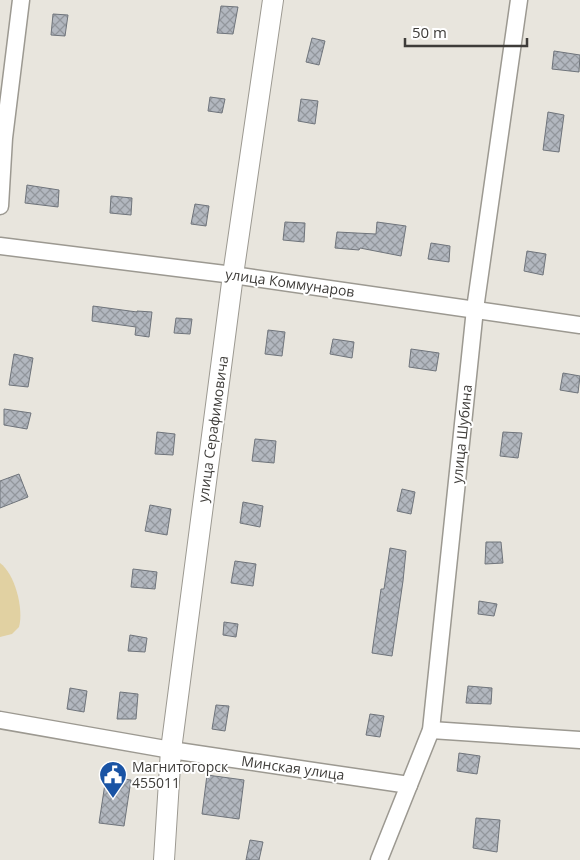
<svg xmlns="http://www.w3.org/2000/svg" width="580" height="860" viewBox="0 0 580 860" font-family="'Open Sans',sans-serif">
<defs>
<pattern id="building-cross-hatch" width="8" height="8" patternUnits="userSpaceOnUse" patternTransform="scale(1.25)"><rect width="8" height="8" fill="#b2b7bf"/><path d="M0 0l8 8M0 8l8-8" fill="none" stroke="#92969c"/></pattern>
</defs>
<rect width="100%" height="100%" fill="#e8e5dd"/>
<path fill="#e1d1a2" d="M 0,563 C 15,574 24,609 19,627 L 12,634 L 0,637 Z"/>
<g fill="url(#building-cross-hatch)" stroke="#6f747b">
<path d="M 221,6 L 238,7 L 233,34 L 217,33 Z"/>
<path d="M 53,14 L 68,15 L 65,36 L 51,35 Z"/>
<path d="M 312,38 L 325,41 L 319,65 L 306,62 Z"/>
<path d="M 554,51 L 580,55 L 579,72 L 552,69 Z"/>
<path d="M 210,97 L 225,99 L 222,113 L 208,111 Z"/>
<path d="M 301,99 L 318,101 L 315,124 L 298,121 Z"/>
<path d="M 548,112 L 564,115 L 559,152 L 543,150 Z"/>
<path d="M 27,185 L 59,190 L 58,207 L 25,203 Z"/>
<path d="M 111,196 L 132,198 L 131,215 L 110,213 Z"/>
<path d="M 195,204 L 209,206 L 206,226 L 191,224 Z"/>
<path d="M 285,222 L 305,223 L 304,242 L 283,240 Z"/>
<path d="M 377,222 L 406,226 L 401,256 L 360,248 L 359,250 L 335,248 L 337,232 L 376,234 Z"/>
<path d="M 431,243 L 450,246 L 449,262 L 428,259 Z"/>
<path d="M 527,251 L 546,254 L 543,275 L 524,271 Z"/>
<path d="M 93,306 L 137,312 L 137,311 L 152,312 L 149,337 L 135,335 L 136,327 L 92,321 Z"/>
<path d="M 176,318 L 192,319 L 190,334 L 174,333 Z"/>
<path d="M 268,330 L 285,332 L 282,356 L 265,354 Z"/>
<path d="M 333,339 L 354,342 L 352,358 L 330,354 Z"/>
<path d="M 411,349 L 439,353 L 436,371 L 409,367 Z"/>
<path d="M 14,354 L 33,358 L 28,387 L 9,385 Z"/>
<path d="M 563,373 L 580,376 L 578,393 L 560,390 Z"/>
<path d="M 4,409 L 31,413 L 27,429 L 4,425 Z"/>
<path d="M 157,432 L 175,434 L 173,455 L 155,454 Z"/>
<path d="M 503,432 L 522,433 L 518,458 L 500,456 Z"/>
<path d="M 255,439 L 276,441 L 274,463 L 252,461 Z"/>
<path d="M 19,474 L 28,497 L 0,508 L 0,481 Z"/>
<path d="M 402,489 L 415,492 L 411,514 L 397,511 Z"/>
<path d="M 243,502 L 263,506 L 260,527 L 240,523 Z"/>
<path d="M 150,505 L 171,509 L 167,535 L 145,531 Z"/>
<path d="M 486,542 L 501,542 L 503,563 L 485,564 Z"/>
<path d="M 390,548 L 406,551 L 403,581 L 392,656 L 372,653 L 381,589 L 384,589 Z"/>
<path d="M 235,561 L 256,564 L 253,586 L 231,583 Z"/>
<path d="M 133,569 L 157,572 L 155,589 L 131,587 Z"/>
<path d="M 479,601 L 497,604 L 494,616 L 478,614 Z"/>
<path d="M 224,622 L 238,624 L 236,637 L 223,635 Z"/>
<path d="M 130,635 L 147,638 L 145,652 L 128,651 Z"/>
<path d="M 468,686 L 492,688 L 491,704 L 466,703 Z"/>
<path d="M 70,688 L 87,691 L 84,712 L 67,709 Z"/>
<path d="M 120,692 L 138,694 L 136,719 L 117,719 Z"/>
<path d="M 216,705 L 229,706 L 225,731 L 212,729 Z"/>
<path d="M 370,714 L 384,716 L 380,737 L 366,735 Z"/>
<path d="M 459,753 L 480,756 L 477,774 L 457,771 Z"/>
<path d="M 207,775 L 244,780 L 239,819 L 202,814 Z"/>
<path d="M 106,777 L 131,780 L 124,826 L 99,823 Z"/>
<path d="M 476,818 L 500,820 L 497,852 L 473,848 Z"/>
<path d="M 250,840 L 263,842 L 259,860 L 246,860 Z"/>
</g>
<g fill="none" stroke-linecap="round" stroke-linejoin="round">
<defs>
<g id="minor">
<path d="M 0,206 L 4,138 L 21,0"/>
<path d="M 0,246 L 233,275 L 580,325"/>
<path d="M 0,720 L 171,750 L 409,785"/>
<path d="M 431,730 L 580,740"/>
<path d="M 379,860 L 431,730 L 475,309 L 519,0"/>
</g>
<path id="tertiary" d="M 164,860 L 171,750 L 233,275 L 273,0"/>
</defs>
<use href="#minor" stroke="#9c9991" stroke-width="19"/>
<use href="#tertiary" stroke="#9c9991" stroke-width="22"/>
<use href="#minor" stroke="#fff" stroke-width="16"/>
<use href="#tertiary" stroke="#fff" stroke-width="20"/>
</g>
<defs>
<symbol id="civic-pin" viewBox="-11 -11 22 30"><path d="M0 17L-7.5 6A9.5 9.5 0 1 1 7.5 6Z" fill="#1953a4" stroke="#fff"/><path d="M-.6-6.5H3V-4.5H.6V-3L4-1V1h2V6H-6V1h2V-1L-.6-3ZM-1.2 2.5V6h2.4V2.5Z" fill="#fff"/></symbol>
</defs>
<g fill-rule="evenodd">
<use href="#civic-pin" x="97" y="759" width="32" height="43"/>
</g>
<g text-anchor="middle" stroke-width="4" stroke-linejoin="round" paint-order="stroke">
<g font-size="14" fill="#3e3c39" stroke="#fff">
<text transform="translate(290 283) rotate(8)" y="5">улица Коммунаров</text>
<text transform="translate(213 429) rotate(-82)" y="5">улица Серафимовича</text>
<text transform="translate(462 434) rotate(-84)" y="5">улица Шубина</text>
<text transform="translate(293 768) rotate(8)" y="5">Минская улица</text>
</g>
<g font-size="14" fill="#3e3c39" stroke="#fff" text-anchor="start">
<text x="132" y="772">Магнитогорск<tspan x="132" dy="16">455011</tspan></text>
</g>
</g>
<path d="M405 38v8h122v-8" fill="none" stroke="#3e3c39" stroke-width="2.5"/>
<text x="412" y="38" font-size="15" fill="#3e3c39" stroke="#ffffff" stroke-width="4" paint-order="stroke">50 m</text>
</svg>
